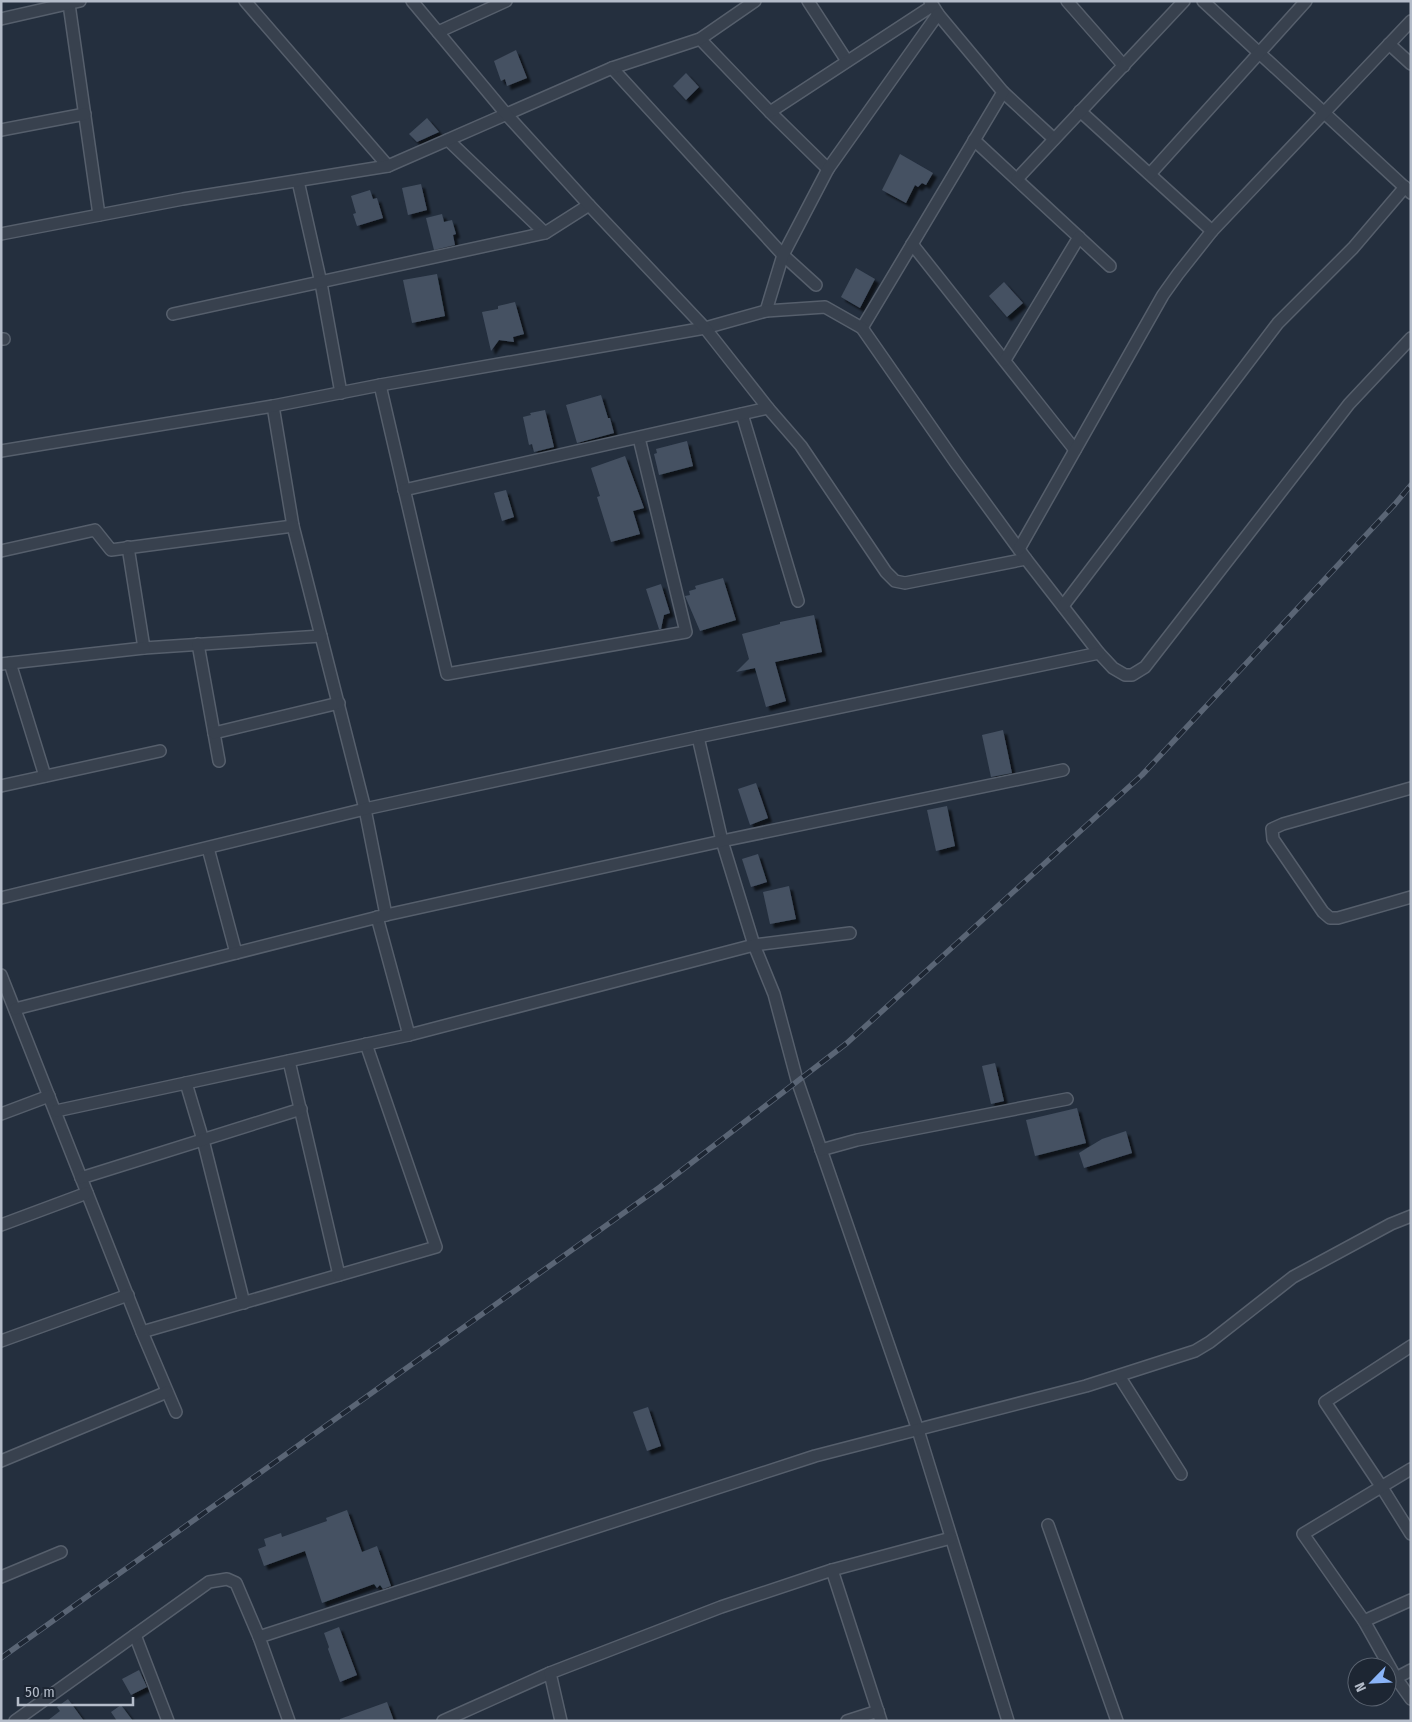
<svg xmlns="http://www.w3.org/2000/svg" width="1412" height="1722" viewBox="0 0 1412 1722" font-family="'Fira Sans Condensed',sans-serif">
<defs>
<filter id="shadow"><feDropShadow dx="4" dy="4" stdDeviation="1" flood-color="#0009"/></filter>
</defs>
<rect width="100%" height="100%" fill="#242f3e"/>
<g fill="#455162" filter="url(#shadow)">
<path d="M 516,50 L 527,78 L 507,86 L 505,79 L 501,81 L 494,61 Z"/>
<path d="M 686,73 L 699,87 L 686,100 L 673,86 Z"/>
<path d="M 427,118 L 439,132 L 417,142 L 409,134 Z"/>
<path d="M 900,154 L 933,173 L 926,185 L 922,183 L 918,187 L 915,185 L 906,203 L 882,190 Z"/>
<path d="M 421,184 L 427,210 L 408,215 L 402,188 Z"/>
<path d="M 370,190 L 373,199 L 377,198 L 383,218 L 357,226 L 353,214 L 356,213 L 351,196 Z"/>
<path d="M 442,214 L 444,222 L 452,220 L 456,234 L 453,235 L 455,245 L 434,250 L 426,218 Z"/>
<path d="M 856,268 L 875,279 L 860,308 L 841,297 Z"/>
<path d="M 437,274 L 445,316 L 412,323 L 403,280 Z"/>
<path d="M 1004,282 L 1023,303 L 1007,317 L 989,296 Z"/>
<path d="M 515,302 L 524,334 L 513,337 L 514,342 L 499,340 L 491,351 L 482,312 L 498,309 L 498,306 Z"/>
<path d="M 601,395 L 608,418 L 610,418 L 614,433 L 577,443 L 566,405 Z"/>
<path d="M 545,410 L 554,447 L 534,452 L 532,444 L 529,445 L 523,417 L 531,415 L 530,413 Z"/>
<path d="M 687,441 L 693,466 L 659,475 L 654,454 L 657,453 L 656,449 Z"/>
<path d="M 625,456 L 644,508 L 633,511 L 640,534 L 611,542 L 597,497 L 600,496 L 591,468 Z"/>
<path d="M 506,490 L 514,517 L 502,521 L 494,493 Z"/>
<path d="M 723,578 L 736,620 L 700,631 L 685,596 L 690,595 L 689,591 L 696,589 L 695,586 Z"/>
<path d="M 661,584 L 670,613 L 664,615 L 661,629 L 659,629 L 646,589 Z"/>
<path d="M 814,615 L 822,652 L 775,662 L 786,701 L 766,707 L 755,668 L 736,672 L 749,659 L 742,634 L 780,624 L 780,622 Z"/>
<path d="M 1003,730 L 1012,773 L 991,777 L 982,735 Z"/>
<path d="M 756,783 L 768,818 L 750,825 L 738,789 Z"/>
<path d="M 947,806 L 955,846 L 936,851 L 927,810 Z"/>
<path d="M 758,854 L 767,882 L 751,887 L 742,859 Z"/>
<path d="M 789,886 L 796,919 L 770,924 L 763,892 Z"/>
<path d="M 995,1063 L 1004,1101 L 991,1104 L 982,1066 Z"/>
<path d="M 1077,1108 L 1086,1143 L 1035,1156 L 1026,1120 Z"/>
<path d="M 1126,1131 L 1132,1153 L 1084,1168 L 1079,1153 L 1102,1139 Z"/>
<path d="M 648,1407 L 661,1446 L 647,1451 L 633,1412 Z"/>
<path d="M 347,1510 L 362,1552 L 377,1546 L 391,1586 L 383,1589 L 380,1585 L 377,1588 L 374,1584 L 322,1603 L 305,1551 L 264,1566 L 258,1549 L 266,1546 L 264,1539 L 281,1533 L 282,1537 L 327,1521 L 326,1518 Z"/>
<path d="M 339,1627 L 357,1675 L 340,1682 L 328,1649 L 329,1647 L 324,1633 Z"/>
<path d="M 139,1670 L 147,1687 L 131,1695 L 122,1679 Z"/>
<path d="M 68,1699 L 84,1721 L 47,1721 L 60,1711 L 57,1707 Z"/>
<path d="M 387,1702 L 394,1721 L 340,1721 L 340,1719 Z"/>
<path d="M 121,1705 L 133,1721 L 117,1721 L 111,1712 Z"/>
</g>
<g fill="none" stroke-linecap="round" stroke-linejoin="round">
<defs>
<g id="minor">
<path d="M 245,1 L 388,166"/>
<path d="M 808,1 L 847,61"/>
<path d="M 1067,1 L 1124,66"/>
<path d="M 1203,1 L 1411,193"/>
<path d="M 69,4 L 99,215"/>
<path d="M 1,19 L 80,1"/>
<path d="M 438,32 L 506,1"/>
<path d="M 700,39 L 770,112 L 828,169"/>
<path d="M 1389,44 L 1411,64"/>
<path d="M 612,68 L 783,255 L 816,285"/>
<path d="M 1003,92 L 1054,139"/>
<path d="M 1080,111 L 1212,231"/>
<path d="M 770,112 L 932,6"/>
<path d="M 1,130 L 85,114"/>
<path d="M 448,140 L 545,233"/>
<path d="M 974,140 L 1110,266"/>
<path d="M 1150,174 L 1306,1"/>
<path d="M 1017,179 L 1184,1"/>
<path d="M 298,181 L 321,283 L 341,393"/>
<path d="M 1,234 L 183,199 L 388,166 L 612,68 L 700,39 L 755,1"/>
<path d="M 912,244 L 1075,450"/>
<path d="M 766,311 L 783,255 L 828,169 L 938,14 L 930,1"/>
<path d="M 173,314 L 545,233 L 589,205"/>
<path d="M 862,328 L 1003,92 L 938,14"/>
<path d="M 1,339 L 4,339"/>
<path d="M 1005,360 L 1079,237"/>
<path d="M 380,385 L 447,674 L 686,632 L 639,438"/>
<path d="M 273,406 L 293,526 L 365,809 L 386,915"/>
<path d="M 768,408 L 801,446 L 886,572 L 895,581 L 905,583 L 1026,559"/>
<path d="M 742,414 L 798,601"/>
<path d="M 1,451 L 273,406 L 380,385 L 705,328 L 766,311 L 825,307 L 862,328 L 956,463 L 1026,559 L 1099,653 L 1113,668 L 1125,675 L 1132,675 L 1145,667 L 1349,404 L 1411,338"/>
<path d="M 404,490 L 768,408 L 705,328 L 589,205 L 507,115 L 412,1"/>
<path d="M 128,547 L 144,648 L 321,636"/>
<path d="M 1019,549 L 1163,295 L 1178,274 L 1212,231 L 1411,21"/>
<path d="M 1,551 L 95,530 L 111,550 L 293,526"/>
<path d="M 1063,606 L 1278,323 L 1353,248 L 1405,187"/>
<path d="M 198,644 L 219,761"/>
<path d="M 10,663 L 45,776"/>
<path d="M 1,664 L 144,648"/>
<path d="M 214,733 L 339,703"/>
<path d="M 698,737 L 722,841 L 754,945 L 774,994 L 797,1080 L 918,1430 L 1008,1721"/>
<path d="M 1,786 L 160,751"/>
<path d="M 1411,788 L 1283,824 L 1272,829 L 1273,839 L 1323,912 L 1330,918 L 1338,918 L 1411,897"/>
<path d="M 208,848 L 236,953"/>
<path d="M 1,898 L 365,809 L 698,737 L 1099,653"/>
<path d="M 377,917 L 409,1035 L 754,945 L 850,933"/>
<path d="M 1,975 L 142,1332 L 436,1247 L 366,1044"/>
<path d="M 15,1009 L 386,915 L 722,841 L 1063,770"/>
<path d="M 289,1061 L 339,1275"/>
<path d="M 186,1083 L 409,1035"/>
<path d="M 56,1111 L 186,1083 L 203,1140 L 244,1303"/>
<path d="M 1,1114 L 49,1096"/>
<path d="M 821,1150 L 857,1140 L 1067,1099"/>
<path d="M 81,1178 L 301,1109"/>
<path d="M 1,1225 L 87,1193"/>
<path d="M 142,1332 L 176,1412"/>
<path d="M 1,1341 L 128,1295"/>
<path d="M 1411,1346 L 1325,1402 L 1381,1486 L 1411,1534"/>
<path d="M 1119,1376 L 1181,1474"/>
<path d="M 1,1461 L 167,1392"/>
<path d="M 1411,1469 L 1303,1534 L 1364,1621 L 1396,1678 L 1411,1699"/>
<path d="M 1048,1525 L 1117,1721"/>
<path d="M 1,1577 L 61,1552"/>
<path d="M 1364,1621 L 1411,1600"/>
<path d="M 135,1635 L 168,1721"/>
<path d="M 1396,1678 L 1411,1670"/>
<path d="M 15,1721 L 209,1582 L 227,1579 L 236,1583 L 259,1637"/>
<path d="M 289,1721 L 259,1637 L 815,1456 L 1086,1386 L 1195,1351 L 1210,1342 L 1293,1277 L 1391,1224 L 1411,1216"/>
<path d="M 443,1721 L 550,1673"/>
<path d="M 561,1721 L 550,1673 L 721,1607 L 832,1570"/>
<path d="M 847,1721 L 878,1711"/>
<path d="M 881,1721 L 832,1570 L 951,1538"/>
</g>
</defs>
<use href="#minor" stroke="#565f6c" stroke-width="14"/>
<use href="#minor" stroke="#38414e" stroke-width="11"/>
<defs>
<path id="rail" d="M 1,1658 L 660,1187 L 847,1043 L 1142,775 L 1395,504 L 1411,485"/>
</defs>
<use href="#rail" stroke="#5a6575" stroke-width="5.5"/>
<use href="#rail" stroke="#1d2633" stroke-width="4" stroke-dasharray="11" stroke-linecap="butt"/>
</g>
<rect width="1412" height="1722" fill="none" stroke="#b4bcc9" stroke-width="5"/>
<g transform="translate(1372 1682) rotate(246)"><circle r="24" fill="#1d2633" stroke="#59626f"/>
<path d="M0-4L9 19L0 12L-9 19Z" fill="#8ab4f8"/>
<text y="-8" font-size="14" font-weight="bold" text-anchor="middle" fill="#b4bcc9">N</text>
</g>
<path d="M18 1697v8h115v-8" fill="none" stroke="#b4bcc9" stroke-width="2.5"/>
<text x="25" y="1697" font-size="15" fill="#b4bcc9" stroke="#1d2633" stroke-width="4" paint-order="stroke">50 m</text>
</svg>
